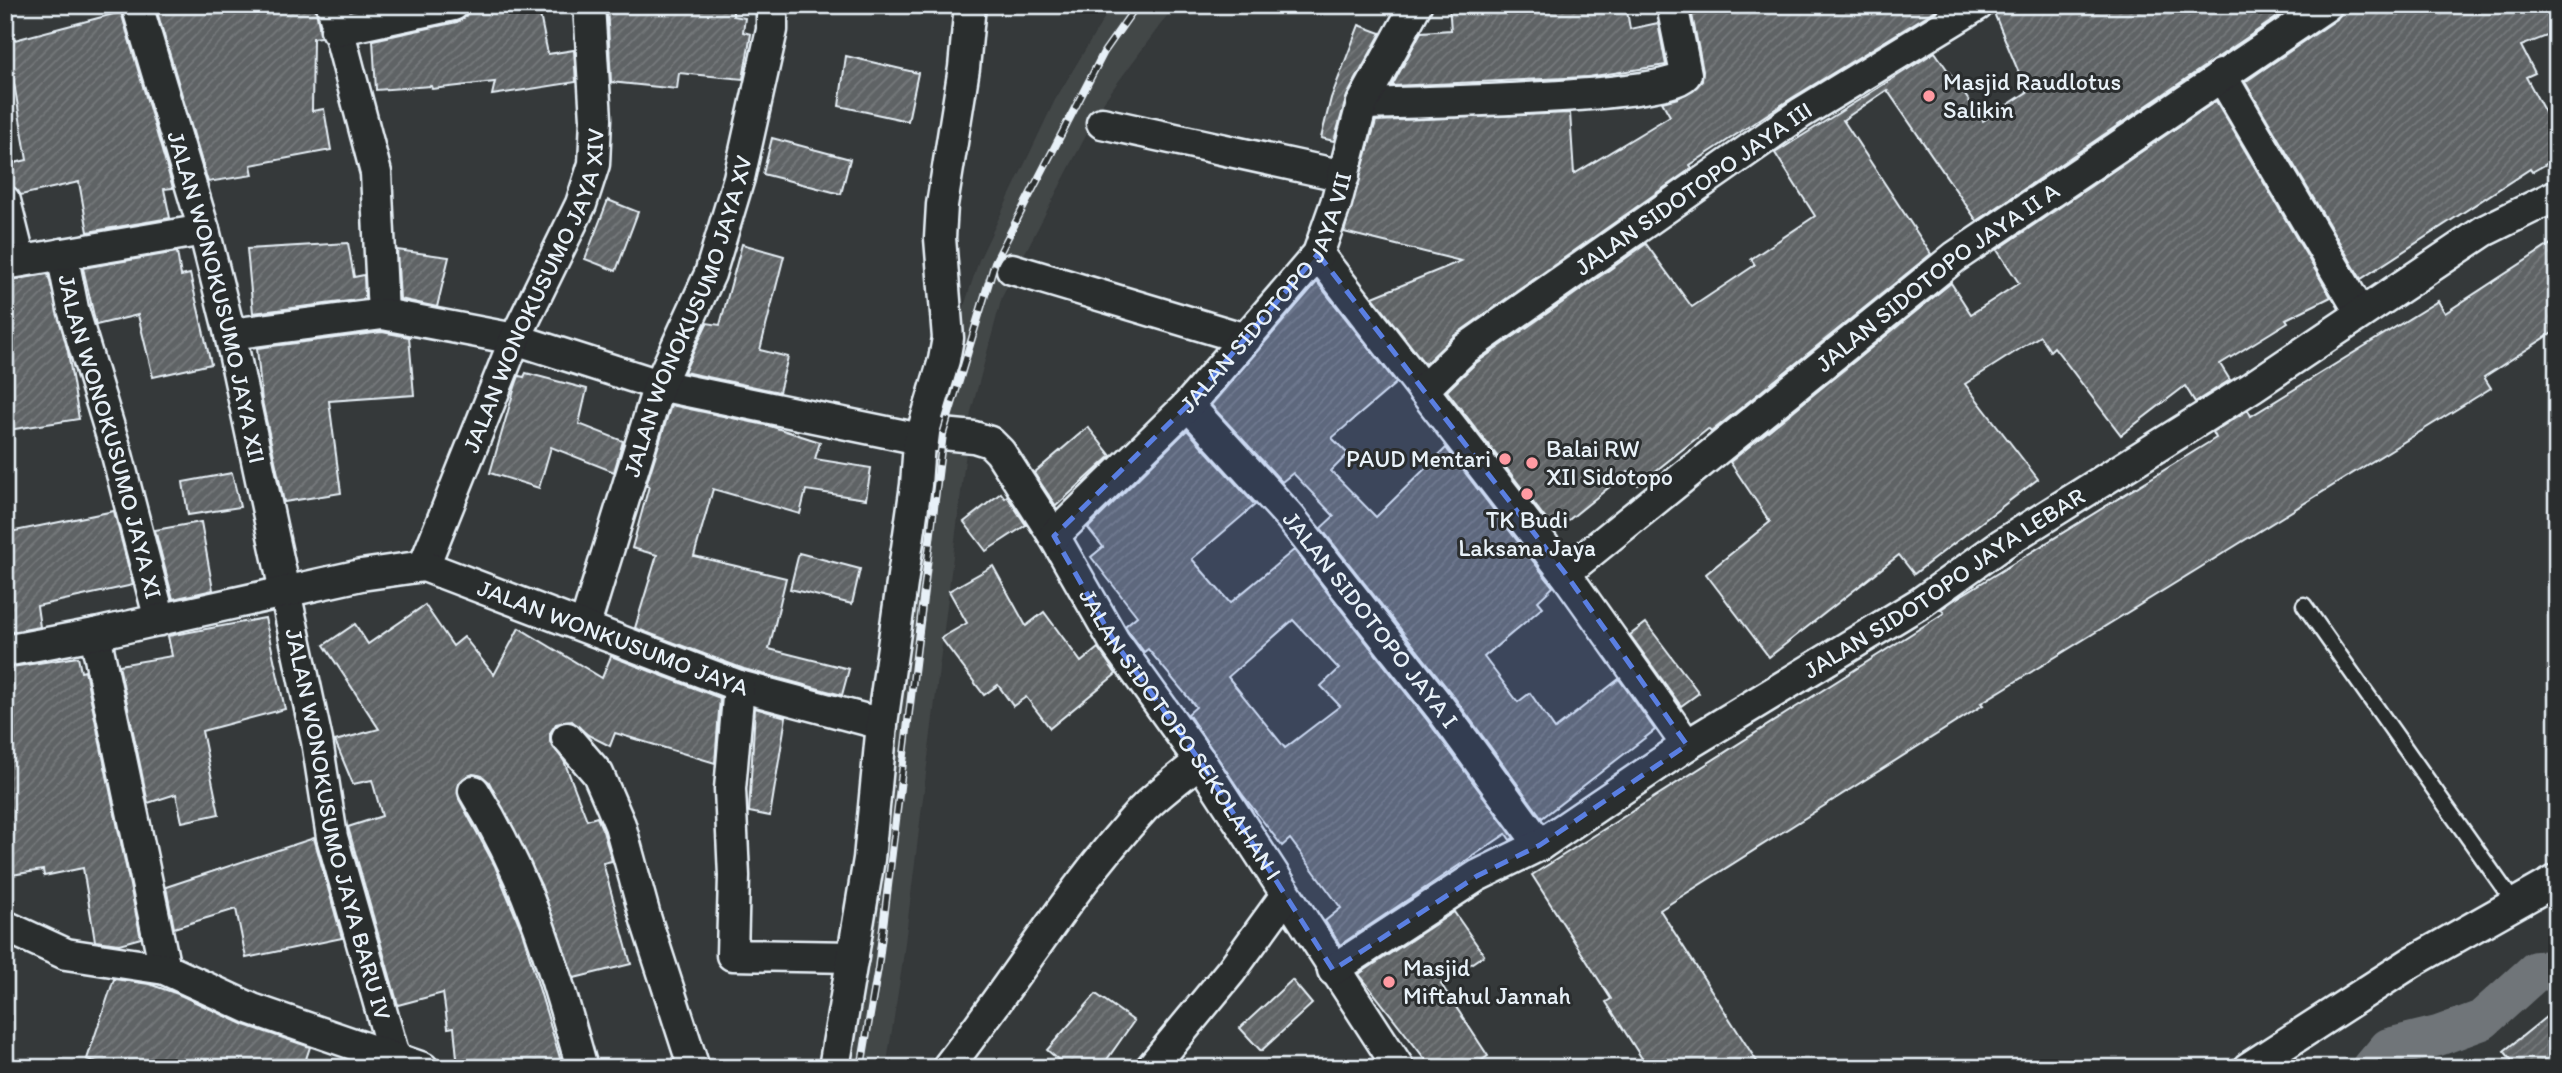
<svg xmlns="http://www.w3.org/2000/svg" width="2562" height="1073" viewBox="0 0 2562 1073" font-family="Itim,sans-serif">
<defs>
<pattern id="building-hatch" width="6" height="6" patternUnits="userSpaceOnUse" patternTransform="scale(1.75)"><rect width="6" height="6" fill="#5f6365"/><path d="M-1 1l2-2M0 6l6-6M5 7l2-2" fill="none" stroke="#767a7c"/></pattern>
</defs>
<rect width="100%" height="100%" fill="#35393a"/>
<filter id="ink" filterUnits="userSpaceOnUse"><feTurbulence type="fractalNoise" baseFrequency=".0143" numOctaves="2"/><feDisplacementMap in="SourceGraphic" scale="14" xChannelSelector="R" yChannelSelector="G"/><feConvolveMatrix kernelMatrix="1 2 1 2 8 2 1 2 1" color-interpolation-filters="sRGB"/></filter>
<g filter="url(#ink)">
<path fill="#424647" d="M 1112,5 L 1175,5 L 1104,101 L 1002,297 L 971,412 L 902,967 L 886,1068 L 841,1068 L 921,440 L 979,260 L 1055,100 Z"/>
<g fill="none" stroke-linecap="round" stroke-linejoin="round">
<path stroke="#707579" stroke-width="40" d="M 2372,1068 L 2389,1048 L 2438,1036 L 2482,1020 L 2536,971 L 2557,970"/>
</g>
<g fill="url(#building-hatch)" stroke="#e8f1f8" stroke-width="2" fill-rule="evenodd">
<path d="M 155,5 L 315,5 L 321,37 L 313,38 L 312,111 L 324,109 L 331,150 L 251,165 L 253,175 L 208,182 Z"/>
<path d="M 470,5 L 538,5 L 548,54 L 574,50 L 576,82 L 492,95 L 495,82 L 432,89 L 431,86 L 376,90 L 373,40 L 457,22 L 465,17 Z"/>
<path d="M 607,5 L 733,5 L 733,16 L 745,18 L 743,32 L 751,34 L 743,79 L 679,73 L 677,89 L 611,82 Z"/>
<path d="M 1449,5 L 1626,5 L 1630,29 L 1658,23 L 1666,65 L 1588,77 L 1392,86 L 1421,32 L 1451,30 Z"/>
<path d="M 1737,5 L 1944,5 L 1792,98 L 1690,165 L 1692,168 L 1455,335 L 1425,364 L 1373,297 L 1461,261 L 1344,232 L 1376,121 L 1570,113 L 1574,174 L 1670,116 L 1662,102 L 1678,98 L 1694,89 L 1702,81 L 1703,71 L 1692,15 Z"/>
<path d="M 1995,5 L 2295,5 L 1977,221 L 1887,90 L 1843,120 L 1931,254 L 1711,432 L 1708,429 L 1638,485 L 1628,472 L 1555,531 L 1447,391 L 1476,363 L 1646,244 L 1692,307 L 1755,265 L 1751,259 L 1815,216 L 1775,153 L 1935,52 L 1983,121 L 2027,92 L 1994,13 Z"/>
<path d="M 2344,5 L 2557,5 L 2557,32 L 2521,46 L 2535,73 L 2526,77 L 2557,135 L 2557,158 L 2532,172 L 2530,169 L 2361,279 L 2245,82 L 2337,19 Z"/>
<path d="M 121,12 L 173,188 L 164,189 L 170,218 L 88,232 L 79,182 L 21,195 L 11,185 L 6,165 L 27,160 L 7,42 Z"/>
<path d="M 1359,25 L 1381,33 L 1347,96 L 1334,141 L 1321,138 L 1331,98 Z"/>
<path d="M 846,56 L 918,73 L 908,121 L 839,106 Z"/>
<path d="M 2216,101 L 2331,297 L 2286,319 L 2288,322 L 2220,364 L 2230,380 L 2195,402 L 2185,386 L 2121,435 L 2054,347 L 2050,351 L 2040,336 L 1965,384 L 2038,479 L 1914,574 L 1899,555 L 1769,657 L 1706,574 L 1770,522 L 1730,462 L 1951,283 L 1971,314 L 2019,283 L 1997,250 Z"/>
<path d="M 772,138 L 850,159 L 841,194 L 763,174 Z"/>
<path d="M 608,200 L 638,212 L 616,271 L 585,259 Z"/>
<path d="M 2557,240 L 2557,330 L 2484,377 L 2491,388 L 1981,703 L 1983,705 L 1660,910 L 1761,1068 L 1648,1068 L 1606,1002 L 1611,999 L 1532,875 L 1944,613 L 1941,609 L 1954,600 L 2216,438 L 2213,432 L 2248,410 L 2251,416 L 2438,301 L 2445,313 Z"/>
<path d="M 348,243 L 354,277 L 364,275 L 365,299 L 253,313 L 247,249 Z"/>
<path d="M 742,244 L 784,256 L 760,350 L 788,357 L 779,392 L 684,372 L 707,323 L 720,325 Z"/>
<path d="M 397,250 L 449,257 L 437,307 L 400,299 Z"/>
<path d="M 177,252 L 181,276 L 190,274 L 211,364 L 153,377 L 138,315 L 96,325 L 83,268 Z"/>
<path d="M 48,274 L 68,352 L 79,419 L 8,430 L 5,281 Z"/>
<path d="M 1317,282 L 1396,383 L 1332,438 L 1348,454 L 1331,471 L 1376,517 L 1446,448 L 1553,587 L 1538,601 L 1543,607 L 1484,657 L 1518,702 L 1530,693 L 1555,729 L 1619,679 L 1655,730 L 1542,818 L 1455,698 L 1321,528 L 1334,516 L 1293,473 L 1282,482 L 1211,405 Z"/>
<path d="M 382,332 L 409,337 L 414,395 L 329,401 L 341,493 L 284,502 L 262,401 L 257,348 Z"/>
<path d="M 526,373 L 587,389 L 579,424 L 623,441 L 614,472 L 551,447 L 539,488 L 490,473 L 515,387 L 519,376 L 524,377 Z"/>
<path d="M 671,405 L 770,426 L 820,442 L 815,459 L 871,468 L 866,499 L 806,490 L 800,514 L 713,489 L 694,556 L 786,578 L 769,649 L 849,669 L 842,695 L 744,669 L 635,628 L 657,555 L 632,548 L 649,486 L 646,486 Z"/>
<path d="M 1088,427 L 1111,456 L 1056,506 L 1034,473 Z"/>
<path d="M 1187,430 L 1255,505 L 1192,559 L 1230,603 L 1294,550 L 1427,720 L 1514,838 L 1510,840 L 1506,834 L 1340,945 L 1325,921 L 1341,908 L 1290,839 L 1282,846 L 1242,794 L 1188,714 L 1196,707 L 1148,649 L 1144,652 L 1129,632 L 1125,626 L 1137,616 L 1091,557 L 1103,547 L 1088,528 ZM 1293,620 L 1339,669 L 1321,686 L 1340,706 L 1285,748 L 1228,677 Z"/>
<path d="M 232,473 L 240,507 L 188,515 L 183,482 Z"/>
<path d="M 1001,493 L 1005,498 L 1007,496 L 1026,525 L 986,551 L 964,522 Z"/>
<path d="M 114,511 L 133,585 L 37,606 L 40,627 L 5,633 L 5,533 Z"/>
<path d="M 201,522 L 213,590 L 173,599 L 155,530 Z"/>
<path d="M 799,553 L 860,569 L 852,604 L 790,589 Z"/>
<path d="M 993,566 L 1026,626 L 1044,612 L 1081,662 L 1098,648 L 1116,674 L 1050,728 L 1026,697 L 1013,706 L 998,685 L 984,695 L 941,638 L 967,623 L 949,591 Z"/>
<path d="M 425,605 L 453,646 L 464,637 L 494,675 L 519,628 L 602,678 L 611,656 L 720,698 L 715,763 L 615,733 L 610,746 L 588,735 L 572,721 L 556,724 L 550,733 L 550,742 L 564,761 L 587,820 L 597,817 L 603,831 L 612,861 L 603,863 L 631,964 L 574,978 L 541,885 L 489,782 L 482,776 L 473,774 L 459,783 L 459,799 L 495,866 L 522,931 L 563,1068 L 524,1068 L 524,1063 L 458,1068 L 454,1027 L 448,1028 L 443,993 L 398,1005 L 348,827 L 382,816 L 372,780 L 353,784 L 335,741 L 379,729 L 324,645 L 355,624 L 368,644 Z"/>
<path d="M 265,618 L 285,709 L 202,731 L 219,814 L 182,822 L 176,794 L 148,803 L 119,665 L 172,656 L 168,636 Z"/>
<path d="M 1646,623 L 1699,693 L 1681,706 L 1630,635 Z"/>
<path d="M 78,657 L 81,672 L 85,671 L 141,938 L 119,944 L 95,941 L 83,868 L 44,876 L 43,870 L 5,876 L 5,668 Z"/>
<path d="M 755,708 L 786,717 L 770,816 L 749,812 Z"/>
<path d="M 314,838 L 342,938 L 246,958 L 236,909 L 174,928 L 166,887 Z"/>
<path d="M 1454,912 L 1484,955 L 1441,984 L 1488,1056 L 1471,1068 L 1432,1068 L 1359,974 Z"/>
<path d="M 114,979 L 149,984 L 178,994 L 245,1025 L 310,1047 L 303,1068 L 115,1068 L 87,1059 Z"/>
<path d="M 1292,980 L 1312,1004 L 1261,1051 L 1240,1028 Z"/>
<path d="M 1096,994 L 1134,1021 L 1101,1068 L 1068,1068 L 1047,1050 Z"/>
<path d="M 2557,1008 L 2557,1068 L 2518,1068 L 2504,1051 Z"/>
</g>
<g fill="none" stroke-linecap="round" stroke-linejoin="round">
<defs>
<path id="service" d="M 2304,605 L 2515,904"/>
<g id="minor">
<path id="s1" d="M 137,5 L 204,230 L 230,334 L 317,741 L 332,837 L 394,1056"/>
<path d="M 332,5 L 376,173 L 383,314"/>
<path d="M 336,30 L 453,5"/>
<path d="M 2221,75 L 2360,312"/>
<path d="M 1362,104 C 1405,102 1673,99 1686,74 L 1672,5"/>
<path d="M 1102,123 L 1344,176"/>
<path d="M 5,201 L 20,261"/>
<path id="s2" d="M 62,254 L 73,309 L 115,447 L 160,620"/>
<path d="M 1318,254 L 1565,573 L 1687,745"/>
<path d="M 5,264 L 204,230"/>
<path d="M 1012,269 L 1246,339"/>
<path id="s3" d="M 230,334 L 383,314 L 515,339 L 659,385 L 920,439 L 943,434 L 974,437 L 990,442 L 1000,452 L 1054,536 L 1114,641 L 1200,761 L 1399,1068"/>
<path id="s4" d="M 1423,390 L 1465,349 L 1801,113 L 1978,5"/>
<path id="s5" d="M 1188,405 L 1290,517 L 1441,709 L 1540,845"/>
<path id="s6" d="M 1054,536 L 1188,405 L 1318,254 L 1336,203 L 1362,104 L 1416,5"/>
<path id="s7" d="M 424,566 L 515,339 L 581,204 L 594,164 L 596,119 L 589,5"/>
<path id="s8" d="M 1565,573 L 1955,257 L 2327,5"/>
<path id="s9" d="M 585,625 L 659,385 L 710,274 L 739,178 L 772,30 L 772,5"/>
<path d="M 95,634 L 165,969"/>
<path id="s10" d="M 5,651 L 95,634 L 361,575 L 424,566 L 739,686 L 882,724"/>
<path d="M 739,686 L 730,789 L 734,876 L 732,955 L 853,957"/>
<path d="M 567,738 L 598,774 L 620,825 L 646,920 L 694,1068"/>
<path d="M 474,791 C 530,881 554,967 582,1068"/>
<path d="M 5,926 L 66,954 L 165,969 L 252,1009 L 423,1068"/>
<path id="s11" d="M 1333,970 L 1477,876 L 1540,845 L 1687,745 L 1920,603 L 2002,544 L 2252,387 L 2484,231 L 2557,195"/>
<path d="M 834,1068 L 869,859 L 882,724 L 916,485 L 919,443 L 944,360 L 948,338 L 940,238 L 942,205 L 964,68 L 970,5"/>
<path d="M 947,1068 C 1014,983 1070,888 1143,809 C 1160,792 1181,777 1200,761"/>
<path d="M 1151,1068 L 1231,971 L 1286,895"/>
<path d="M 2248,1068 L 2412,962 L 2557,880"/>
</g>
</defs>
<use href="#service" stroke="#e8f1f8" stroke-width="19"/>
<use href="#minor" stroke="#e8f1f8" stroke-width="35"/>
<use href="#service" stroke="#2a2d2e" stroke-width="14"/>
<use href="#minor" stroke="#2a2d2e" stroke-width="30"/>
<defs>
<path id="rail" d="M 861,1068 L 878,968 L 943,434 L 995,262 L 1104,52 L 1137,5"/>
</defs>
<use href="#rail" stroke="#e8f1f8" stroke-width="8"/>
<use href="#rail" stroke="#2a2d2e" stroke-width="5" stroke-dasharray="16" stroke-linecap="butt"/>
</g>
</g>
<path fill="#5a7fe2" fill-opacity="0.2" stroke="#5a7fe2" stroke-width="5" stroke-dasharray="14 9" stroke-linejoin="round" d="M 1318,254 L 1565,573 L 1687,745 L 1540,845 L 1477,876 L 1333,970 L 1200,761 L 1114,641 L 1054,536 L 1188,405 Z"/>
<g fill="#ff9aa2" stroke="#2a2d2e" stroke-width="2.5">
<circle cx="1929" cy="96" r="7"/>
<circle cx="1505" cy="459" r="7"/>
<circle cx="1532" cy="463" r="7"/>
<circle cx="1527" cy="494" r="7"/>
<circle cx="1389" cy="982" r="7"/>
</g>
<g text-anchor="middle" stroke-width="6" stroke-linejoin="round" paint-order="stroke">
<g font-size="24" fill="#e8f1f8" stroke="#2a2d2e" text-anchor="start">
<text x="1943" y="90">Masjid Raudlotus<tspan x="1943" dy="28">Salikin</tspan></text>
<text x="1546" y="457">Balai RW<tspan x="1546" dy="28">XII Sidotopo</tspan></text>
<text x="1491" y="467" text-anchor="end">PAUD Mentari</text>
<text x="1527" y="528" text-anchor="middle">TK Budi<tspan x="1527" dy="28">Laksana Jaya</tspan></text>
<text x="1403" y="976">Masjid<tspan x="1403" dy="28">Miftahul Jannah</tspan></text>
</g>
<g font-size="24" fill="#e8f1f8" stroke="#2a2d2e">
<text dy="8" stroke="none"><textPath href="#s4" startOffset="338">JALAN SIDOTOPO JAYA III</textPath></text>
<text dy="8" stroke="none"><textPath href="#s8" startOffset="476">JALAN SIDOTOPO JAYA II A</textPath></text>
<text dy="8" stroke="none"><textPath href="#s6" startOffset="327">JALAN SIDOTOPO JAYA VII</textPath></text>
<text dy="8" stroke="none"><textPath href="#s7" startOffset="298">JALAN WONOKUSUMO JAYA XIV</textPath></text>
<text dy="8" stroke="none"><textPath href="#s1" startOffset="303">JALAN WONOKUSUMO JAYA XII</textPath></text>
<text dy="8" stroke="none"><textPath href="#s9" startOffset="326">JALAN WONOKUSUMO JAYA XV</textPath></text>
<text dy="8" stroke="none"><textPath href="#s2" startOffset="189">JALAN WONOKUSUMO JAYA XI</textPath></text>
<text dy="8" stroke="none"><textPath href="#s11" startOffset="724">JALAN SIDOTOPO JAYA LEBAR</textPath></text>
<text dy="8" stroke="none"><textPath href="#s5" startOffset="282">JALAN SIDOTOPO JAYA I</textPath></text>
<text dy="8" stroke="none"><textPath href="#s10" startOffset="630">JALAN WONKUSUMO JAYA</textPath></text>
<text dy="8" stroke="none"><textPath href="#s3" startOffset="1127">JALAN SIDOTOPO SEKOLAHAN I</textPath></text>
<text dy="8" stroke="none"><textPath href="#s1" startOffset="844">JALAN WONOKUSUMO JAYA BARU IV</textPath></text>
</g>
</g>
<rect width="2562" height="1073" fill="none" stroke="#2a2d2e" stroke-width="28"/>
<rect x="14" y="14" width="2534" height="1045" fill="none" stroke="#e8f1f8" stroke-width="2.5" filter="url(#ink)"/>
</svg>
